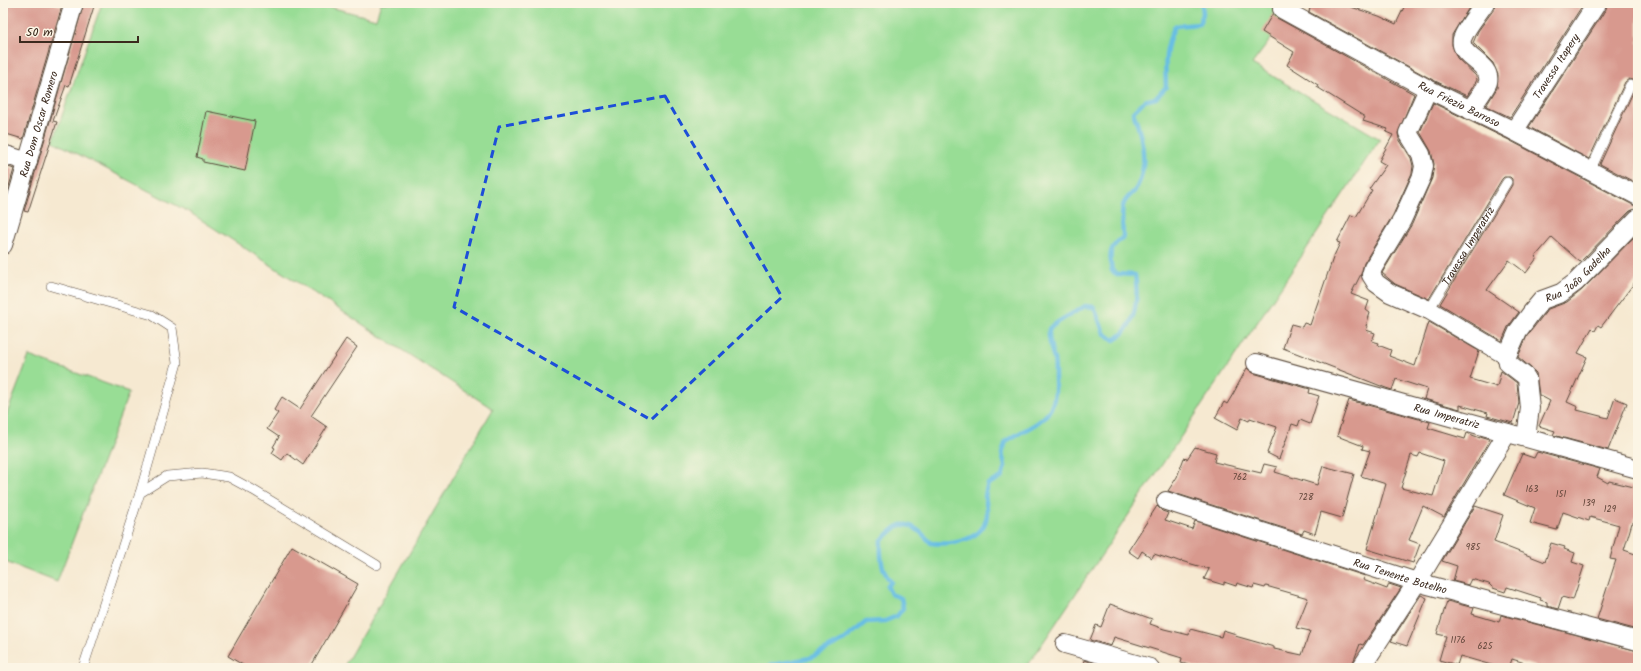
<svg xmlns="http://www.w3.org/2000/svg" width="1641" height="671" viewBox="0 0 1641 671" font-family="Kalam,sans-serif">
<rect width="100%" height="100%" fill="#fcf5e5"/>
<filter id="ink" filterUnits="userSpaceOnUse"><feTurbulence type="fractalNoise" baseFrequency=".025" numOctaves="2"/><feDisplacementMap in="SourceGraphic" scale="8" xChannelSelector="R" yChannelSelector="G"/><feConvolveMatrix kernelMatrix="1 2 1 2 8 2 1 2 1" color-interpolation-filters="sRGB"/></filter>
<filter id="wash" filterUnits="userSpaceOnUse"><feTurbulence type="fractalNoise" baseFrequency=".012" numOctaves="4" result="noise"/><feDisplacementMap in="SourceGraphic" scale="16" xChannelSelector="R" yChannelSelector="G"/><feGaussianBlur stdDeviation="0.9" result="paint"/><feColorMatrix in="noise" values="0 0 0 0 0 0 0 0 0 0 0 0 0 0 0 0 0 1.4 0 .05"/><feComposite in="paint" operator="in"/></filter>
<g filter="url(#wash)">
<rect width="100%" height="100%" fill="#f6e9d1"/>
<g fill="#98dd95" stroke="#6a845a">
<path d="M 102,3 L 314,3 L 376,19 L 381,3 L 1298,3 L 1252,64 L 1380,139 L 1026,668 L 343,668 L 493,409 L 189,212 L 53,141 Z"/>
<path d="M 29,356 L 129,392 L 57,582 L 3,561 L 3,424 Z"/>
</g>
<g fill="none" stroke-linecap="round" stroke-linejoin="round">
<path stroke="#68bee4" stroke-width="4.5" d="M 764,668 L 772,665 L 810,658 L 843,641 L 866,622 L 885,621 L 897,616 L 903,608 L 901,598 L 891,594 L 887,586 L 891,582 C 881,570 880,556 881,541 C 886,537 894,527 901,525 C 913,523 924,535 931,543 C 951,545 984,541 987,515 C 988,501 982,499 988,484 L 1002,477 L 1005,466 L 1002,454 L 1006,441 C 1034,423 1058,421 1055,380 C 1055,373 1055,365 1054,359 C 1051,348 1048,340 1049,329 C 1060,319 1073,314 1085,306 L 1094,307 L 1104,333 L 1114,340 C 1136,328 1139,297 1135,275 L 1117,274 L 1112,271 C 1109,253 1109,248 1123,237 C 1123,229 1121,213 1123,206 C 1125,197 1134,194 1137,187 C 1149,164 1142,135 1133,112 L 1144,101 L 1156,98 L 1166,87 C 1165,64 1164,47 1175,26 L 1199,24 L 1203,14 L 1202,3"/>
</g>
<g id="blocks">
<g fill="#d8998e" fill-rule="evenodd">
<path d="M 8,3 L 53,3 L 62,6 L 23,139 L 3,133 L 3,24 Z"/>
<path d="M 84,3 L 95,3 L 69,86 L 66,85 L 53,121 L 57,122 L 28,212 L 24,211 Z"/>
<path d="M 1311,3 L 1348,3 L 1348,6 L 1379,16 L 1396,24 L 1406,3 L 1472,3 L 1455,30 L 1452,35 L 1452,45 L 1457,58 L 1476,76 L 1477,80 L 1467,96 L 1433,80 L 1309,12 Z"/>
<path d="M 1495,3 L 1584,3 L 1510,117 L 1486,106 L 1497,88 L 1498,75 L 1493,63 L 1473,43 L 1478,31 L 1494,9 Z"/>
<path d="M 1607,3 L 1638,3 L 1638,184 L 1600,164 L 1635,88 L 1636,84 L 1633,80 L 1629,79 L 1625,82 L 1589,159 L 1529,127 L 1606,9 Z"/>
<path d="M 1273,13 L 1277,18 L 1414,94 L 1398,133 L 1399,139 L 1411,158 L 1413,166 L 1412,173 L 1393,215 L 1364,263 L 1361,274 L 1351,294 L 1369,301 L 1366,310 L 1370,313 L 1366,326 L 1368,326 L 1366,330 L 1375,333 L 1372,341 L 1379,343 L 1378,345 L 1391,350 L 1389,356 L 1415,366 L 1429,322 L 1479,351 L 1470,379 L 1497,387 L 1501,371 L 1517,383 L 1519,403 L 1513,423 L 1487,416 L 1488,413 L 1460,405 L 1460,409 L 1424,399 L 1427,389 L 1396,379 L 1392,390 L 1386,388 L 1283,348 L 1291,324 L 1302,327 L 1304,323 L 1310,325 L 1333,258 L 1340,243 L 1337,242 L 1351,215 L 1356,217 L 1372,190 L 1369,189 L 1386,165 L 1379,161 L 1393,135 L 1386,132 L 1388,129 L 1363,121 L 1365,117 L 1317,87 L 1318,85 L 1287,65 L 1294,52 L 1262,32 Z"/>
<path d="M 1433,103 L 1509,140 L 1633,205 L 1638,206 L 1638,208 L 1630,211 L 1580,262 L 1552,237 L 1535,257 L 1537,258 L 1526,273 L 1509,260 L 1487,290 L 1519,312 L 1508,327 L 1502,341 L 1440,304 L 1512,185 L 1512,179 L 1510,177 L 1504,177 L 1502,179 L 1429,299 L 1395,284 L 1382,273 L 1412,224 L 1432,178 L 1434,164 L 1431,151 L 1420,132 Z"/>
<path d="M 206,111 L 255,121 L 245,171 L 203,162 L 203,159 L 197,157 Z"/>
<path d="M 3,165 L 14,169 L 4,204 L 3,203 Z"/>
<path d="M 1638,233 L 1638,278 L 1601,327 L 1598,325 L 1595,331 L 1592,328 L 1578,353 L 1587,357 L 1567,402 L 1578,407 L 1577,410 L 1608,418 L 1615,398 L 1627,403 L 1608,450 L 1553,435 L 1555,431 L 1539,426 L 1550,401 L 1539,395 L 1536,373 L 1531,368 L 1518,357 L 1527,336 L 1548,309 L 1567,302 L 1582,290 Z"/>
<path d="M 346,339 L 357,347 L 311,416 L 327,427 L 303,465 L 287,453 L 282,460 L 272,453 L 275,448 L 273,447 L 279,437 L 267,429 L 278,413 L 274,410 L 282,397 L 300,409 Z"/>
<path d="M 1247,368 L 1253,373 L 1310,389 L 1309,393 L 1319,396 L 1310,424 L 1300,420 L 1298,426 L 1292,424 L 1279,459 L 1267,453 L 1277,427 L 1250,418 L 1249,421 L 1242,418 L 1237,430 L 1215,418 L 1224,402 L 1227,404 L 1233,394 Z"/>
<path d="M 1349,400 L 1430,422 L 1428,428 L 1465,439 L 1467,433 L 1480,438 L 1480,436 L 1490,439 L 1444,517 L 1423,506 L 1409,540 L 1420,544 L 1413,563 L 1367,549 L 1386,484 L 1361,476 L 1370,451 L 1362,449 L 1363,446 L 1337,436 ZM 1420,453 L 1444,461 L 1433,496 L 1401,488 L 1411,455 L 1418,457 Z"/>
<path d="M 1195,447 L 1216,453 L 1214,462 L 1261,473 L 1264,464 L 1277,467 L 1275,472 L 1317,485 L 1323,466 L 1354,474 L 1342,518 L 1321,512 L 1315,534 L 1304,530 L 1302,534 L 1168,491 L 1177,477 L 1184,458 L 1187,459 Z"/>
<path d="M 1537,452 L 1600,469 L 1597,477 L 1608,483 L 1609,481 L 1638,488 L 1638,517 L 1635,517 L 1634,523 L 1632,523 L 1624,550 L 1638,555 L 1638,630 L 1597,619 L 1616,560 L 1610,559 L 1619,525 L 1590,517 L 1589,521 L 1563,512 L 1557,530 L 1530,523 L 1535,508 L 1504,495 L 1522,454 L 1534,458 Z"/>
<path d="M 1157,506 L 1162,511 L 1168,513 L 1165,520 L 1192,529 L 1195,521 L 1365,576 L 1363,580 L 1387,589 L 1389,584 L 1401,588 L 1363,645 L 1360,644 L 1351,668 L 1199,668 L 1181,663 L 1182,658 L 1114,637 L 1111,646 L 1090,640 L 1096,625 L 1101,627 L 1110,604 L 1152,619 L 1150,624 L 1164,629 L 1189,635 L 1190,629 L 1221,637 L 1223,630 L 1236,634 L 1235,636 L 1274,647 L 1274,649 L 1302,655 L 1310,631 L 1296,628 L 1308,598 L 1266,586 L 1265,588 L 1254,585 L 1253,588 L 1237,583 L 1236,586 L 1224,582 L 1224,585 L 1204,579 L 1209,569 L 1181,561 L 1181,562 L 1173,559 L 1172,560 L 1154,554 L 1152,558 L 1142,551 L 1138,558 L 1128,551 Z"/>
<path d="M 1475,506 L 1503,515 L 1494,542 L 1545,562 L 1551,543 L 1565,547 L 1564,549 L 1575,553 L 1572,562 L 1584,566 L 1573,600 L 1562,597 L 1558,609 L 1547,606 L 1547,602 L 1540,600 L 1541,598 L 1507,587 L 1505,592 L 1493,588 L 1489,584 L 1471,579 L 1468,585 L 1453,581 L 1457,566 L 1442,561 Z"/>
<path d="M 292,546 L 358,584 L 310,668 L 248,668 L 228,656 Z"/>
<path d="M 1421,595 L 1427,598 L 1407,646 L 1391,641 Z"/>
<path d="M 1447,601 L 1474,608 L 1472,614 L 1499,622 L 1501,615 L 1638,651 L 1638,668 L 1541,668 L 1512,659 L 1509,668 L 1502,668 L 1460,656 L 1457,665 L 1439,660 L 1446,636 L 1437,634 Z"/>
<path d="M 1084,660 L 1104,666 L 1104,668 L 1082,668 Z"/>
</g>
</g>
</g>
<g filter="url(#ink)">
<use href="#blocks" fill-opacity="0" stroke="#574739" stroke-width="1"/>
<g fill="none" stroke-linecap="round" stroke-linejoin="round">
<defs>
<g id="service">
<path d="M 1590,171 L 1630,85"/>
<path d="M 51,286 L 152,315 L 172,328 L 177,363 L 140,493 L 83,668"/>
<path id="s1" d="M 1429,310 L 1507,182"/>
<path d="M 140,493 L 167,476 L 202,473 L 229,477 L 253,490 L 377,565"/>
</g>
<g id="minor">
<path id="s2" d="M 1282,9 L 1428,89 L 1514,131 L 1638,196"/>
<path d="M 1428,89 L 1408,133 L 1421,154 L 1424,166 L 1422,176 L 1402,220 L 1373,268 L 1371,275 L 1376,283 L 1390,293 L 1429,310 L 1507,356"/>
<path d="M 1470,110 C 1474,104 1487,87 1488,82 C 1492,63 1458,57 1462,39 C 1466,27 1478,14 1485,3"/>
<path id="s3" d="M 1514,131 L 1597,3"/>
<path d="M 3,154 L 28,162"/>
<path id="s4" d="M 3,245 L 74,3"/>
<path id="s5" d="M 1256,363 L 1638,469"/>
<path id="s6" d="M 1526,437 L 1530,408 L 1527,379 L 1525,376 L 1508,363 L 1507,356 L 1518,331 L 1532,312 L 1542,300 L 1561,293 L 1576,282 L 1638,218"/>
<path id="s7" d="M 1166,501 L 1417,582 L 1638,641"/>
<path d="M 1065,644 L 1150,668"/>
<path d="M 1361,668 L 1417,582 L 1507,433"/>
</g>
</defs>
<use href="#service" stroke="#574739" stroke-width="10"/>
<use href="#minor" stroke="#574739" stroke-width="20"/>
<use href="#service" stroke="#fff" stroke-width="9"/>
<use href="#minor" stroke="#fff" stroke-width="18"/>
</g>
</g>
<path fill="none" stroke="#1d4ed8" stroke-width="3" stroke-dasharray="8 5" stroke-linejoin="round" d="M 665,96 L 782,297 L 651,420 L 454,307 L 499,127 Z"/>
<g text-anchor="middle" stroke-width="3" stroke-linejoin="round" paint-order="stroke">
<g font-size="9" fill="#62463a">
<text x="1240" y="480">762</text>
<text x="1532" y="492">163</text>
<text x="1561" y="497">151</text>
<text x="1306" y="500">728</text>
<text x="1589" y="506">139</text>
<text x="1610" y="512">129</text>
<text x="1473" y="550">985</text>
<text x="1458" y="643">1176</text>
<text x="1485" y="649">625</text>
</g>
<g font-size="11" fill="#3b2a1e" stroke="#fcf5e5">
<text dy="4" stroke="none"><textPath href="#s3" startOffset="77">Travessa Itapery</textPath></text>
<text dy="4" stroke="none"><textPath href="#s2" startOffset="201">Rua Friezio Barroso</textPath></text>
<text dy="4" stroke="none"><textPath href="#s4" startOffset="126">Rua Dom Oscar Romero</textPath></text>
<text dy="4" stroke="none"><textPath href="#s1" startOffset="75">Travessa Imperatriz</textPath></text>
<text dy="4" stroke="none"><textPath href="#s6" startOffset="202">Rua João Gadelha</textPath></text>
<text dy="4" stroke="none"><textPath href="#s5" startOffset="198">Rua Imperatriz</textPath></text>
<text dy="4" stroke="none"><textPath href="#s7" startOffset="246">Rua Tenente Botelho</textPath></text>
</g>
</g>
<rect width="1641" height="671" fill="none" stroke="#fcf5e5" stroke-width="16"/>
<path d="M20 36v6h118v-6" fill="none" stroke="#3b2a1e" stroke-width="2"/>
<text x="26" y="36" font-size="12" fill="#3b2a1e" stroke="#fcf5e5" stroke-width="3" paint-order="stroke">50 m</text>
</svg>
